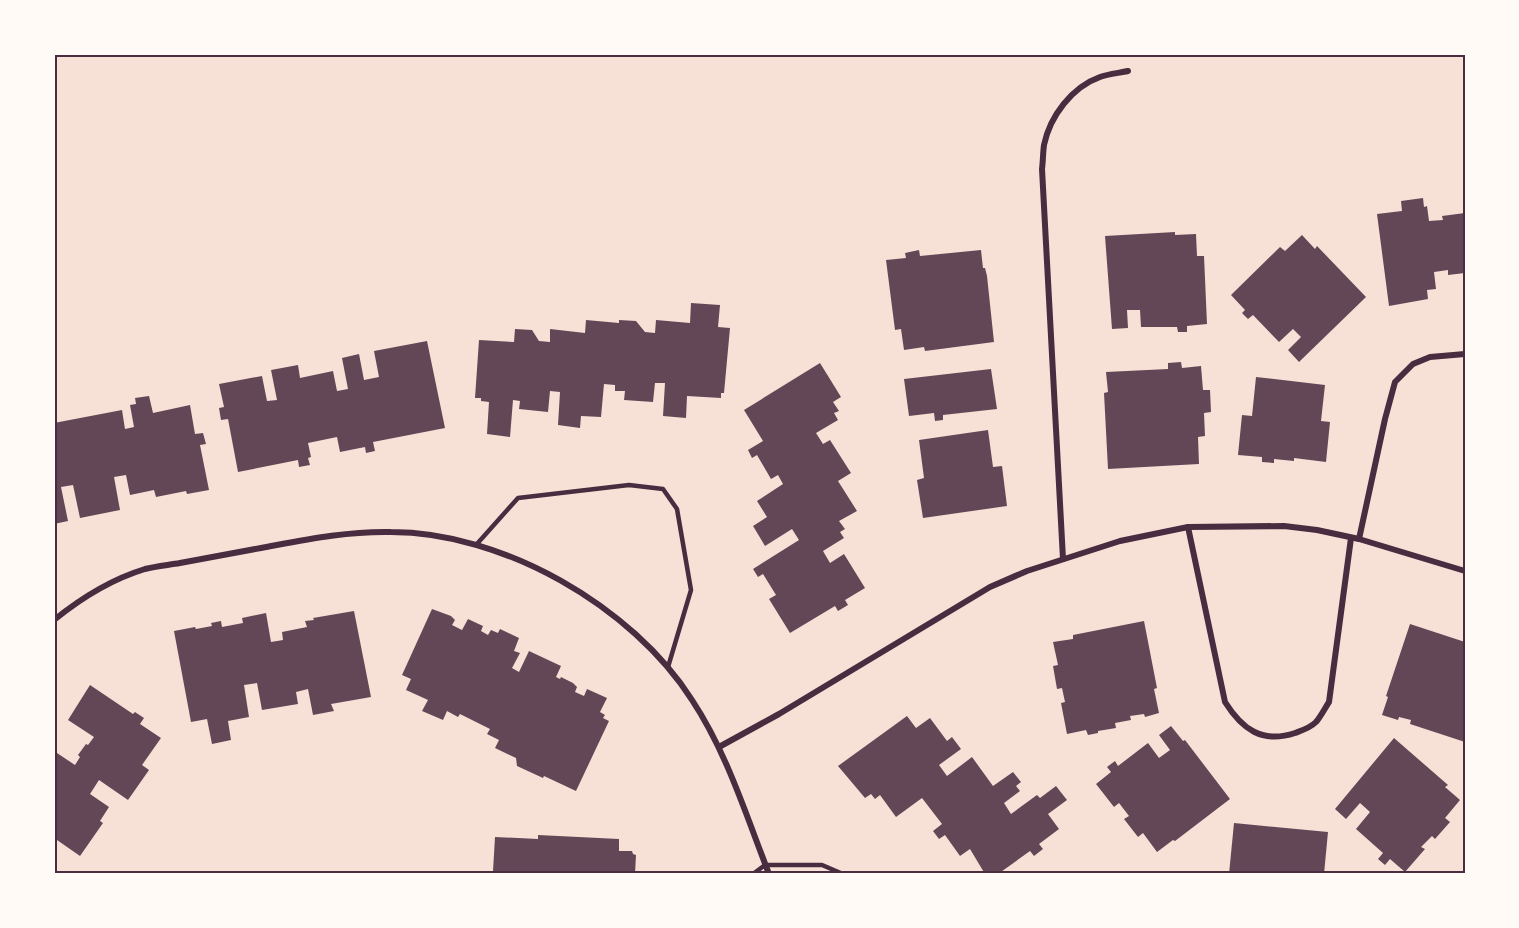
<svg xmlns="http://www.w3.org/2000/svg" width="1519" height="928" viewBox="0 0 1519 928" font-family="Jost,sans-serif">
<rect width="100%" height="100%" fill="#f7e1d7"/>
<g fill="#644757">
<path d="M 1423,198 L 1424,207 L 1427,206 L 1429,221 L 1443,220 L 1442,216 L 1465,213 L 1465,273 L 1448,275 L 1448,270 L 1434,272 L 1436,289 L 1427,290 L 1428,299 L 1389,306 L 1377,214 L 1402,211 L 1401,201 Z"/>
<path d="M 1175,232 L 1175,235 L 1196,234 L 1197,256 L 1204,256 L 1207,324 L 1187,326 L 1187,332 L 1178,332 L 1177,327 L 1141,327 L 1140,310 L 1127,310 L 1128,328 L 1112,329 L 1105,236 Z"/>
<path d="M 1302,235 L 1315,249 L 1317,246 L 1366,297 L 1299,362 L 1288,350 L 1301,337 L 1293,329 L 1279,342 L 1253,315 L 1248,319 L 1242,313 L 1245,310 L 1231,295 L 1280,247 L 1285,251 Z"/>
<path d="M 919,250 L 920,256 L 981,250 L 983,268 L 985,268 L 987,276 L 994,342 L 925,351 L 924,347 L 904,350 L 901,329 L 895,330 L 886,260 L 906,258 L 905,253 Z"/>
<path d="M 691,303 L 720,305 L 718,327 L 730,328 L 724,393 L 721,393 L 721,398 L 687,396 L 686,418 L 663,416 L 665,383 L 655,383 L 653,402 L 624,400 L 625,391 L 615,391 L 615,385 L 604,384 L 601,417 L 581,416 L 580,428 L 558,425 L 560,392 L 550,391 L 548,412 L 519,409 L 520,401 L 513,400 L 510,437 L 487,434 L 489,402 L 481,401 L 481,398 L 475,398 L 479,340 L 514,342 L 515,329 L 532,330 L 539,341 L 550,342 L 550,329 L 585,333 L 586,320 L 619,323 L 619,320 L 636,321 L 645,332 L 655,333 L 656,320 L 690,323 Z"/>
<path d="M 427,341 L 445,428 L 373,442 L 375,451 L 366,453 L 365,447 L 340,452 L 337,437 L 308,443 L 311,457 L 308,458 L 310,465 L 299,467 L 298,460 L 238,472 L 228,419 L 221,420 L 219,408 L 224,407 L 219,384 L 262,376 L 267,401 L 277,400 L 271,370 L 298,365 L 300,378 L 333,371 L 337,391 L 348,389 L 342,358 L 359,354 L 364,380 L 379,377 L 374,351 Z"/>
<path d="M 1181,362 L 1182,368 L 1201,366 L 1203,390 L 1210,390 L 1211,412 L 1204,413 L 1205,436 L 1198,437 L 1199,464 L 1108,469 L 1104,393 L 1108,392 L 1106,372 L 1168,369 L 1168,363 Z"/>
<path d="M 820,363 L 841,397 L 833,402 L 839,411 L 834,413 L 838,420 L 816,433 L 823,444 L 830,440 L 851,473 L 838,481 L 857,511 L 839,521 L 845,529 L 840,532 L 844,538 L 823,551 L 830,563 L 844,554 L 865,588 L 845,600 L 848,605 L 838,611 L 835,606 L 790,633 L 769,599 L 776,595 L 763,574 L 758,577 L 753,569 L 799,540 L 792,529 L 765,546 L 753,526 L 767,517 L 757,501 L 783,484 L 778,475 L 771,479 L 757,455 L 752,458 L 748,450 L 763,441 L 744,410 Z"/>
<path d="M 991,369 L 997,409 L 943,415 L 943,420 L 935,421 L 934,413 L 909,416 L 904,379 Z"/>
<path d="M 1256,377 L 1325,385 L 1321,421 L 1330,422 L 1326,462 L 1294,458 L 1294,461 L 1274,459 L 1274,463 L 1262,462 L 1262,457 L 1238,455 L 1242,415 L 1252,416 Z"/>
<path d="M 149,396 L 153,413 L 190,405 L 195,434 L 203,433 L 206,444 L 200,445 L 209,490 L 187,494 L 186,491 L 156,497 L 154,490 L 130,495 L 126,475 L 114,477 L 120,510 L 80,518 L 73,485 L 61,487 L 68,521 L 54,524 L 54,457 L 57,457 L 54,442 L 54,423 L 122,410 L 125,429 L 134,427 L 130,405 L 136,404 L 135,398 Z"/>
<path d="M 988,430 L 993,467 L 1002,466 L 1007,506 L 923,518 L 917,480 L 924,478 L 919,440 Z"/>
<path d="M 432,609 L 451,616 L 455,620 L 452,625 L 462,630 L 468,619 L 483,626 L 481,631 L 488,635 L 491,630 L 498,633 L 500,629 L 519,638 L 514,651 L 520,653 L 512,668 L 519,672 L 529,651 L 561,666 L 556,677 L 560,679 L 561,677 L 573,683 L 577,687 L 575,692 L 584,696 L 587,689 L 607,698 L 600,712 L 605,715 L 603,718 L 609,721 L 576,791 L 544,776 L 543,778 L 517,766 L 516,758 L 495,748 L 499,740 L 487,734 L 490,729 L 460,714 L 458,717 L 447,711 L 443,720 L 422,711 L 428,700 L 406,690 L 411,679 L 402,675 Z"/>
<path d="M 354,611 L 371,697 L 331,704 L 334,711 L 313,715 L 308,689 L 296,692 L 298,704 L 262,710 L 257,683 L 244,685 L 249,717 L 228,721 L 231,740 L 212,744 L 207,719 L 191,722 L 174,631 L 195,627 L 196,629 L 212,626 L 211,623 L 221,621 L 222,627 L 243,623 L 242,618 L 266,613 L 271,642 L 283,640 L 282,632 L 307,627 L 305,621 L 314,620 L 313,618 Z"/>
<path d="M 1144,621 L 1157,688 L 1154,689 L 1159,713 L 1145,717 L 1144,714 L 1130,716 L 1131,720 L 1115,723 L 1116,728 L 1098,731 L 1098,733 L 1088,735 L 1086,730 L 1067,734 L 1061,703 L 1065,702 L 1062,688 L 1057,689 L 1053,666 L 1058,665 L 1053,642 L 1073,639 L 1073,635 Z"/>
<path d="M 1410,624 L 1465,642 L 1465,742 L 1410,724 L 1411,720 L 1399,717 L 1398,720 L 1382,715 L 1388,697 L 1386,696 Z"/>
<path d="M 90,685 L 133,714 L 135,712 L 144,718 L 140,724 L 161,738 L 142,765 L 149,770 L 128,800 L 99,780 L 90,794 L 109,807 L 100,821 L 103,823 L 80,856 L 57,840 L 54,845 L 54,751 L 75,765 L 80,757 L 78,755 L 86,744 L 88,745 L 94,737 L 68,720 Z"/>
<path d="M 907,716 L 916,728 L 930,718 L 947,741 L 952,737 L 961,749 L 939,765 L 947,776 L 972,757 L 993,786 L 1013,772 L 1021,782 L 1016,786 L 1020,791 L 1004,803 L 1011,814 L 1037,795 L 1040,798 L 1056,786 L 1067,800 L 1048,814 L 1059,829 L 1039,844 L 1043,849 L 1034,856 L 1030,851 L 998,874 L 985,874 L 970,849 L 960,856 L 945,835 L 939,839 L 933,831 L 942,824 L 922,798 L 896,817 L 880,795 L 875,799 L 871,794 L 865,798 L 838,766 Z"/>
<path d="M 1171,726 L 1183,741 L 1185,740 L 1230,799 L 1175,841 L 1173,840 L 1157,852 L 1143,833 L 1138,837 L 1124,819 L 1129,816 L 1119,803 L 1114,807 L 1096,784 L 1111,772 L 1107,767 L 1115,761 L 1118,766 L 1148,743 L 1159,758 L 1170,750 L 1159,735 Z"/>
<path d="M 1394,738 L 1448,785 L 1445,787 L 1460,800 L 1445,818 L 1450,822 L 1435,839 L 1432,836 L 1421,847 L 1425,849 L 1405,872 L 1390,859 L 1385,865 L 1378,859 L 1383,853 L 1356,829 L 1370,812 L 1360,803 L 1346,819 L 1335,809 Z"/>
<path d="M 1234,823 L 1328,832 L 1324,874 L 1229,874 Z"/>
<path d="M 538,835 L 619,839 L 619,851 L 632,851 L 633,854 L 636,855 L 635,874 L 480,874 L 480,871 L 493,871 L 495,837 L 538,839 Z"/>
</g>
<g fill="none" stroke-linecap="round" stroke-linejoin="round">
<g stroke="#4a2c40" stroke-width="4.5">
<path d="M 476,545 L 518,498 L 629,485 L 663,489 L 677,509 L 691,590 L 668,667"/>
<path d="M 753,874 L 765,865 L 822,865 L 843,874"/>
</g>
<g stroke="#4a2c40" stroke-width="6">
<path d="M 1188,527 L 1225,702 C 1242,729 1262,744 1295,733 C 1303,730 1310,728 1316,722 C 1321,716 1325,708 1329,702 L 1351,538"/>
<path d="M 1359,539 L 1385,419 L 1395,382 L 1413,364 L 1430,357 L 1465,354"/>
<path d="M 1063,559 L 1042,169 C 1043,161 1043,152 1044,145 C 1050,116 1072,87 1100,77 C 1108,74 1119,73 1128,71"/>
<path d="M 54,620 C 80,599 112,579 145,569 C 156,566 169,565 180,563 C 207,558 234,553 261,548 C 304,540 346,531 391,532 C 503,532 632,606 692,700 C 727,753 746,815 769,874"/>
<path d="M 719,747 L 779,714 L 990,587 L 1027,571 L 1120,541 L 1188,527 L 1284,526 L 1317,530 L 1359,539 L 1465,571"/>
</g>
</g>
<rect width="1519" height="928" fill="none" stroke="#fffaf5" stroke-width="111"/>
<rect x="56" y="56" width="1408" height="816" fill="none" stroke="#4a2c40" stroke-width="2"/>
</svg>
